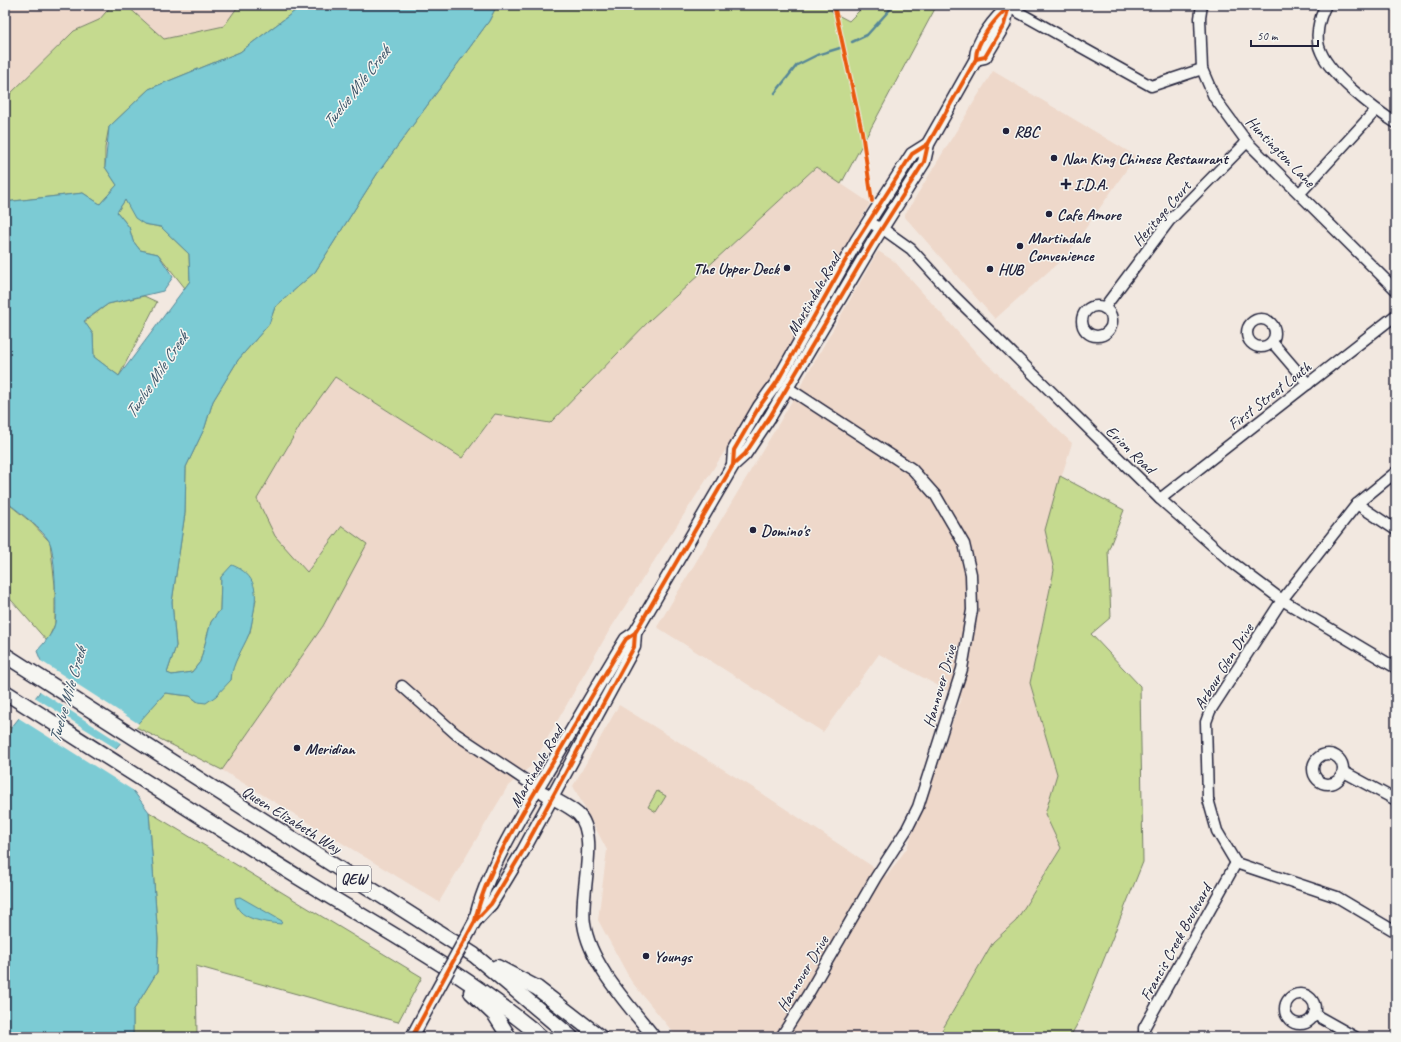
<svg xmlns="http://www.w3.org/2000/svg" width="1401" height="1042" viewBox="0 0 1401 1042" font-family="Caveat,sans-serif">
<rect width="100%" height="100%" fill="#f2e8e0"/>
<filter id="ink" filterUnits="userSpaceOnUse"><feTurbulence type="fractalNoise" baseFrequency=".025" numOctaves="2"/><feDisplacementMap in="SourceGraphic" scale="8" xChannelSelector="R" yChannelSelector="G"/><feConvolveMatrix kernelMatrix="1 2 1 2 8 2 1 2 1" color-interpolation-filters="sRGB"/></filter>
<g filter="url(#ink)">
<g fill="#eed8ca">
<path d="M 5,5 L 112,5 L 99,20 L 74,31 L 5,99 Z"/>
<path d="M 126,5 L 239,5 L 224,26 L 164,39 Z"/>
<path d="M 993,71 L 1136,156 L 1067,255 L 995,319 L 904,216 Z"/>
<path d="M 816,167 L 870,203 L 766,387 L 609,631 L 532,765 L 508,786 L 439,902 L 222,770 L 323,626 L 366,544 L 342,526 L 307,572 L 275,536 L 257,499 L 301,424 L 335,377 L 462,458 L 495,414 L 550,423 L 651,319 Z"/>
<path d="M 878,251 L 894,261 L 981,358 L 1072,443 L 1045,530 L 1054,570 L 1030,683 L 1057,774 L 1045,814 L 1061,848 L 1016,922 L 993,942 L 938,1037 L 677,1037 L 631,981 L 598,920 L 607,850 L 573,786 L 619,705 L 760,792 L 887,876 L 907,848 L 961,698 L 879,654 L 823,732 L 657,627 L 782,418 Z"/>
</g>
<g fill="#c5da8f" stroke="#747e65">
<path d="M 112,5 L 126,5 L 164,39 L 224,26 L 239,5 L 303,5 L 240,52 L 149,89 L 109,127 L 105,148 L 105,167 L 117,185 L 100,204 L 83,193 L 5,202 L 5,99 L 74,31 L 99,20 Z"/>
<path d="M 497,5 L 831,5 L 832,12 L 849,21 L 865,5 L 937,5 L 841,184 L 816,167 L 651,319 L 550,423 L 495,414 L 462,458 L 335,377 L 301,424 L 257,499 L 275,536 L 307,572 L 342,526 L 367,544 L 323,626 L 222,770 L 134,726 L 165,693 L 190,696 L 198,702 L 231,680 L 231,670 L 250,632 L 256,599 L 221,577 L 220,610 L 211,622 L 200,662 L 192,672 L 172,675 L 167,673 L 176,646 L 172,602 L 185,513 L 186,467 L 205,427 L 213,401 L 238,360 L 269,324 L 275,307 L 315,272 L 377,174 L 489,21 Z"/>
<path d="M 125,200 L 144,224 L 161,227 L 189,254 L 190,281 L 185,288 L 158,254 L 140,250 L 133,241 L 129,227 L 117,212 Z"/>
<path d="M 144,296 L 157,302 L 119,376 L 94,357 L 93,334 L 84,322 L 108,304 Z"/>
<path d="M 1060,476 L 1124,510 L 1108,551 L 1111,617 L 1091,634 L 1140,686 L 1143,862 L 1079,1021 L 1070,1037 L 938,1037 L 993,942 L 1016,921 L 1061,848 L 1045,814 L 1057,774 L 1030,683 L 1054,570 L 1045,530 Z"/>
<path d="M 5,501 L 32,523 L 50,542 L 55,585 L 55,624 L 47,641 L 5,593 Z"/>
<path d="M 5,724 L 11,728 L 5,760 Z"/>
<path d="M 657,791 L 666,796 L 656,812 L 648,807 Z"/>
<path d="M 149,812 L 422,977 L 398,1022 L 196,966 L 197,1037 L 133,1037 L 133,1011 L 157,972 L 158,939 Z"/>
</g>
<g fill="#7bcbd4" stroke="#578797" fill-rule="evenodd">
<path d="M 303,5 L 497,5 L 489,21 L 377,174 L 315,272 L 275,307 L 269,324 L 238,360 L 213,401 L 205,427 L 186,467 L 185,513 L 172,602 L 176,646 L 167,673 L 172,675 L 192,672 L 200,662 L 211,622 L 220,610 L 221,577 L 232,565 C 257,575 258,593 253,616 C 252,622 251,628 249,634 C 243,649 232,663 231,680 L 216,696 L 206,703 L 198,702 L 190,696 L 165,693 L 108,757 L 149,812 L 158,939 L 157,972 L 133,1011 L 133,1037 L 5,1037 L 5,760 L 11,728 L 39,693 L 46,674 L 37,651 C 44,643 53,634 55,623 C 57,610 55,554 50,543 C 45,531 16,509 5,501 L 5,202 L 83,193 L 100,204 L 117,185 L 105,167 L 109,127 L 149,89 L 240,52 ZM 125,200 L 135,218 L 144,224 L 161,227 L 189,254 L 190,281 L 119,376 L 94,357 L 93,334 L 84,321 L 108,304 L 163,291 L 173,277 L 158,254 L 140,250 L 133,241 L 129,227 L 117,212 Z"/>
<path d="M 240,897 L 282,921 L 281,924 C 265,922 235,920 235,898 Z"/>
</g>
<g fill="#f2e8e0">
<path d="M 38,659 L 139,724 L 122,744 L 38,690 L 44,674 Z"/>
<path d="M 33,696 L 117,749 L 110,757 L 137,793 L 17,717 Z"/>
</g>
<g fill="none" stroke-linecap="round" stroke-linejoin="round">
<g stroke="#578797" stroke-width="2.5">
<path d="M 852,42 L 867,35 L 894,5"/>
<path d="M 775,93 L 797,65 L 817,55 L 840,48"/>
</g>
<defs>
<g id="minor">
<path d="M 1202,5 L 1200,18 L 1202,69 L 1214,97 L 1247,142 L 1396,290"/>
<path d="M 1326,5 C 1319,18 1314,38 1321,52 C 1331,76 1374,109 1396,123"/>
<path d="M 1009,7 L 1151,86 L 1202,69"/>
<path d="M 1300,193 L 1376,110"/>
<path d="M 870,223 L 883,229 L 911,249 L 951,293 L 1160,499 L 1230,561 L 1282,600 L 1396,668"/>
<circle cx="1097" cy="321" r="15"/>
<path d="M 1104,308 L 1169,221 L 1247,142"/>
<circle cx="1261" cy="333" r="14"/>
<path d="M 1272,342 L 1308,384"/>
<path d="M 1396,472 L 1357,504 L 1282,600 L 1210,711 L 1206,722 L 1208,799 L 1217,831 L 1236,863 L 1337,897 L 1396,932"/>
<path d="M 1160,499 L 1396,315"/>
<path d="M 1357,504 L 1396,530"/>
<path d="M 402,686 L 456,734 L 537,788"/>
<circle cx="1328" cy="769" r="15"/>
<path d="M 1344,772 L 1396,800"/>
<circle cx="1300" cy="1009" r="15"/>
<path d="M 1314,1014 L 1355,1037"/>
<path d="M 781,1037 L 807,996 L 876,877 L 907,829 L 918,807 L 962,669 L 972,610 L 971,574 L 964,544 L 936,496 L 912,469 L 788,388"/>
<path d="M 1144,1037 L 1144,1028 L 1236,863"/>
</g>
<g id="major">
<path d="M 976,59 L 985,57 L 1004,25 L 1009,5"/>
<path d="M 733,465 L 734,450 L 759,407 L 777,382 L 857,240 L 912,154 L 928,144"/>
<path d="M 544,793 C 555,800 569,806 578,814 C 600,835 579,894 584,924 C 590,965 629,1005 654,1037"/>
<path d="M 475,921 L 491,904 L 523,851 L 634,647 L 635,633 L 733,465 L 745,454 L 771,415 L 872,244 L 924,162 L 928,144 L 976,59 C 975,43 996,17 1009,7"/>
<path d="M 475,921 C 485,872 524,810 550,767 C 576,724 600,681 626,639 L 635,633"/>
<path d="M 412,1037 L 427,1009"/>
</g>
<g id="highway">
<path d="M 5,655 L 474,955 L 571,1037"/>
<path d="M 5,692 C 107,757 208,822 311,885 C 389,933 471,977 541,1037"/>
<path d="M 497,967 L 537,988 L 600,1037"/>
<path d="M 471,992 L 495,1015 L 509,1037"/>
</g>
</defs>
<use href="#minor" stroke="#22223b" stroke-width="13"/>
<use href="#major" stroke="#22223b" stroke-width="15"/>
<use href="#highway" stroke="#22223b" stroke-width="17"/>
<use href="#minor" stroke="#f6f6f2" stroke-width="10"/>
<use href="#major" stroke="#f6f6f2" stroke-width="12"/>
<use href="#highway" stroke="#f6f6f2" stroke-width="14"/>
<defs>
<path id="major-bridge" d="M 427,1009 L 475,921"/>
</defs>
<use href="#major-bridge" stroke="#22223b" stroke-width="15" stroke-linecap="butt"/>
<use href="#major-bridge" stroke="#f6f6f2" stroke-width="12"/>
<defs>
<g id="cycleway">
<path d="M 834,5 L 862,132 L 872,201"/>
<path d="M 976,59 L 985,57 L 1004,25 L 1009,6"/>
<path d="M 733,465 L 734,450 L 759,407 L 777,382 L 857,240 L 912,154 L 928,144"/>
<path d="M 475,921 C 485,872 524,810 550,767 C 576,724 600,681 626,639 L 635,633"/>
<path d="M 412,1037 L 475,921 L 491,904 L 523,851 L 634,647 L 635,633 L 733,465 L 745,454 L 771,415 L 872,244 L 924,162 L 928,144 L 976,59 C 975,43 996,17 1009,7"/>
</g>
</defs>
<use href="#cycleway" stroke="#f6f6f2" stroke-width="6"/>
<use href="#cycleway" stroke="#e8590c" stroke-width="4"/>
</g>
</g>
<g fill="#22223b" stroke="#f6f6f2" stroke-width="1.5">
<circle cx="1006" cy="131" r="4"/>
<circle cx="1054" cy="158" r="4"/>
<path d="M1064 178h4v4h4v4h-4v4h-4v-4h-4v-4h4z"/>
<circle cx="1049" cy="214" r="4"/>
<circle cx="1020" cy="246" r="4"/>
<circle cx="787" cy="268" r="4"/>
<circle cx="990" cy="269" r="4"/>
<circle cx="753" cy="530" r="4"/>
<circle cx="297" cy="748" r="4"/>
<circle cx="646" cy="956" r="4"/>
</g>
<g text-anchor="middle" stroke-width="3" stroke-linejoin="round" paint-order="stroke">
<rect fill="#f6f6f2" stroke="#626272" stroke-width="1" x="337" y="866" width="34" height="26" rx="3"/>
<g font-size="15" font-weight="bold" fill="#22223b">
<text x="354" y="884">QEW</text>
</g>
<g font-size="16" font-weight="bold" fill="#22223b" stroke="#f6f6f2" text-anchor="start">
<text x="1014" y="137">RBC</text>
<text x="1062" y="164">Nan King Chinese Restaurant</text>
<text x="1074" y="190">I.D.A.</text>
<text x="1057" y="220">Cafe Amore</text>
<text x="1028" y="243">Martindale<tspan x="1028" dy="18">Convenience</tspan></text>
<text x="779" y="274" text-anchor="end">The Upper Deck</text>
<text x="998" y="275">HUB</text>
<text x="761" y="536">Domino's</text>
<text x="305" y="754">Meridian</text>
<text x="654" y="962">Youngs</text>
</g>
<g font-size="16" fill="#22223b" stroke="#f6f6f2">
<text transform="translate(1281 151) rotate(46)" y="6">Huntington Lane</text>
<text transform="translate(1161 213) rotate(-49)" y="6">Heritage Court</text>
<text transform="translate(813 294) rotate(-60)" y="6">Martindale Road</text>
<text transform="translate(1269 395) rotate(-38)" y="6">First Street Louth</text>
<text transform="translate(1131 449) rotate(44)" y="6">Erion Road</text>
<text transform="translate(1223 666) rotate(-58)" y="6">Arbour Glen Drive</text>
<text transform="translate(939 686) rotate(-74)" y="6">Hannover Drive</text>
<text transform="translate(536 766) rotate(-60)" y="6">Martindale Road</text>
<text transform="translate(292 819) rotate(32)" y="6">Queen Elizabeth Way</text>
<text transform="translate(1175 942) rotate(-61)" y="6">Francis Creek Boulevard</text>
<text transform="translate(802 973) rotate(-59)" y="6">Hannover Drive</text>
</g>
<g font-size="17" font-style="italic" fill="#3d5569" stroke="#f6f6f2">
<text transform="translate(356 87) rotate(-52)" y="6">Twelve Mile Creek</text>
<text transform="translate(156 375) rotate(-56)" y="6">Twelve Mile Creek</text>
<text transform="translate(67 695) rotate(-74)" y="6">Twelve Mile Creek</text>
</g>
</g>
<rect width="1401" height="1042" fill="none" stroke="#f6f6f2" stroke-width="20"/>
<rect x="10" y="10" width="1381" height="1022" fill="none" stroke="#22223b" stroke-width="1.5" filter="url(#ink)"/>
<path d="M1251 40v6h67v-6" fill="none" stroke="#22223b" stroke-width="2"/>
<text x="1257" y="40" font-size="12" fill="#22223b" stroke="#f6f6f2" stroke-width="3" paint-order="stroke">50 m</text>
</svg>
